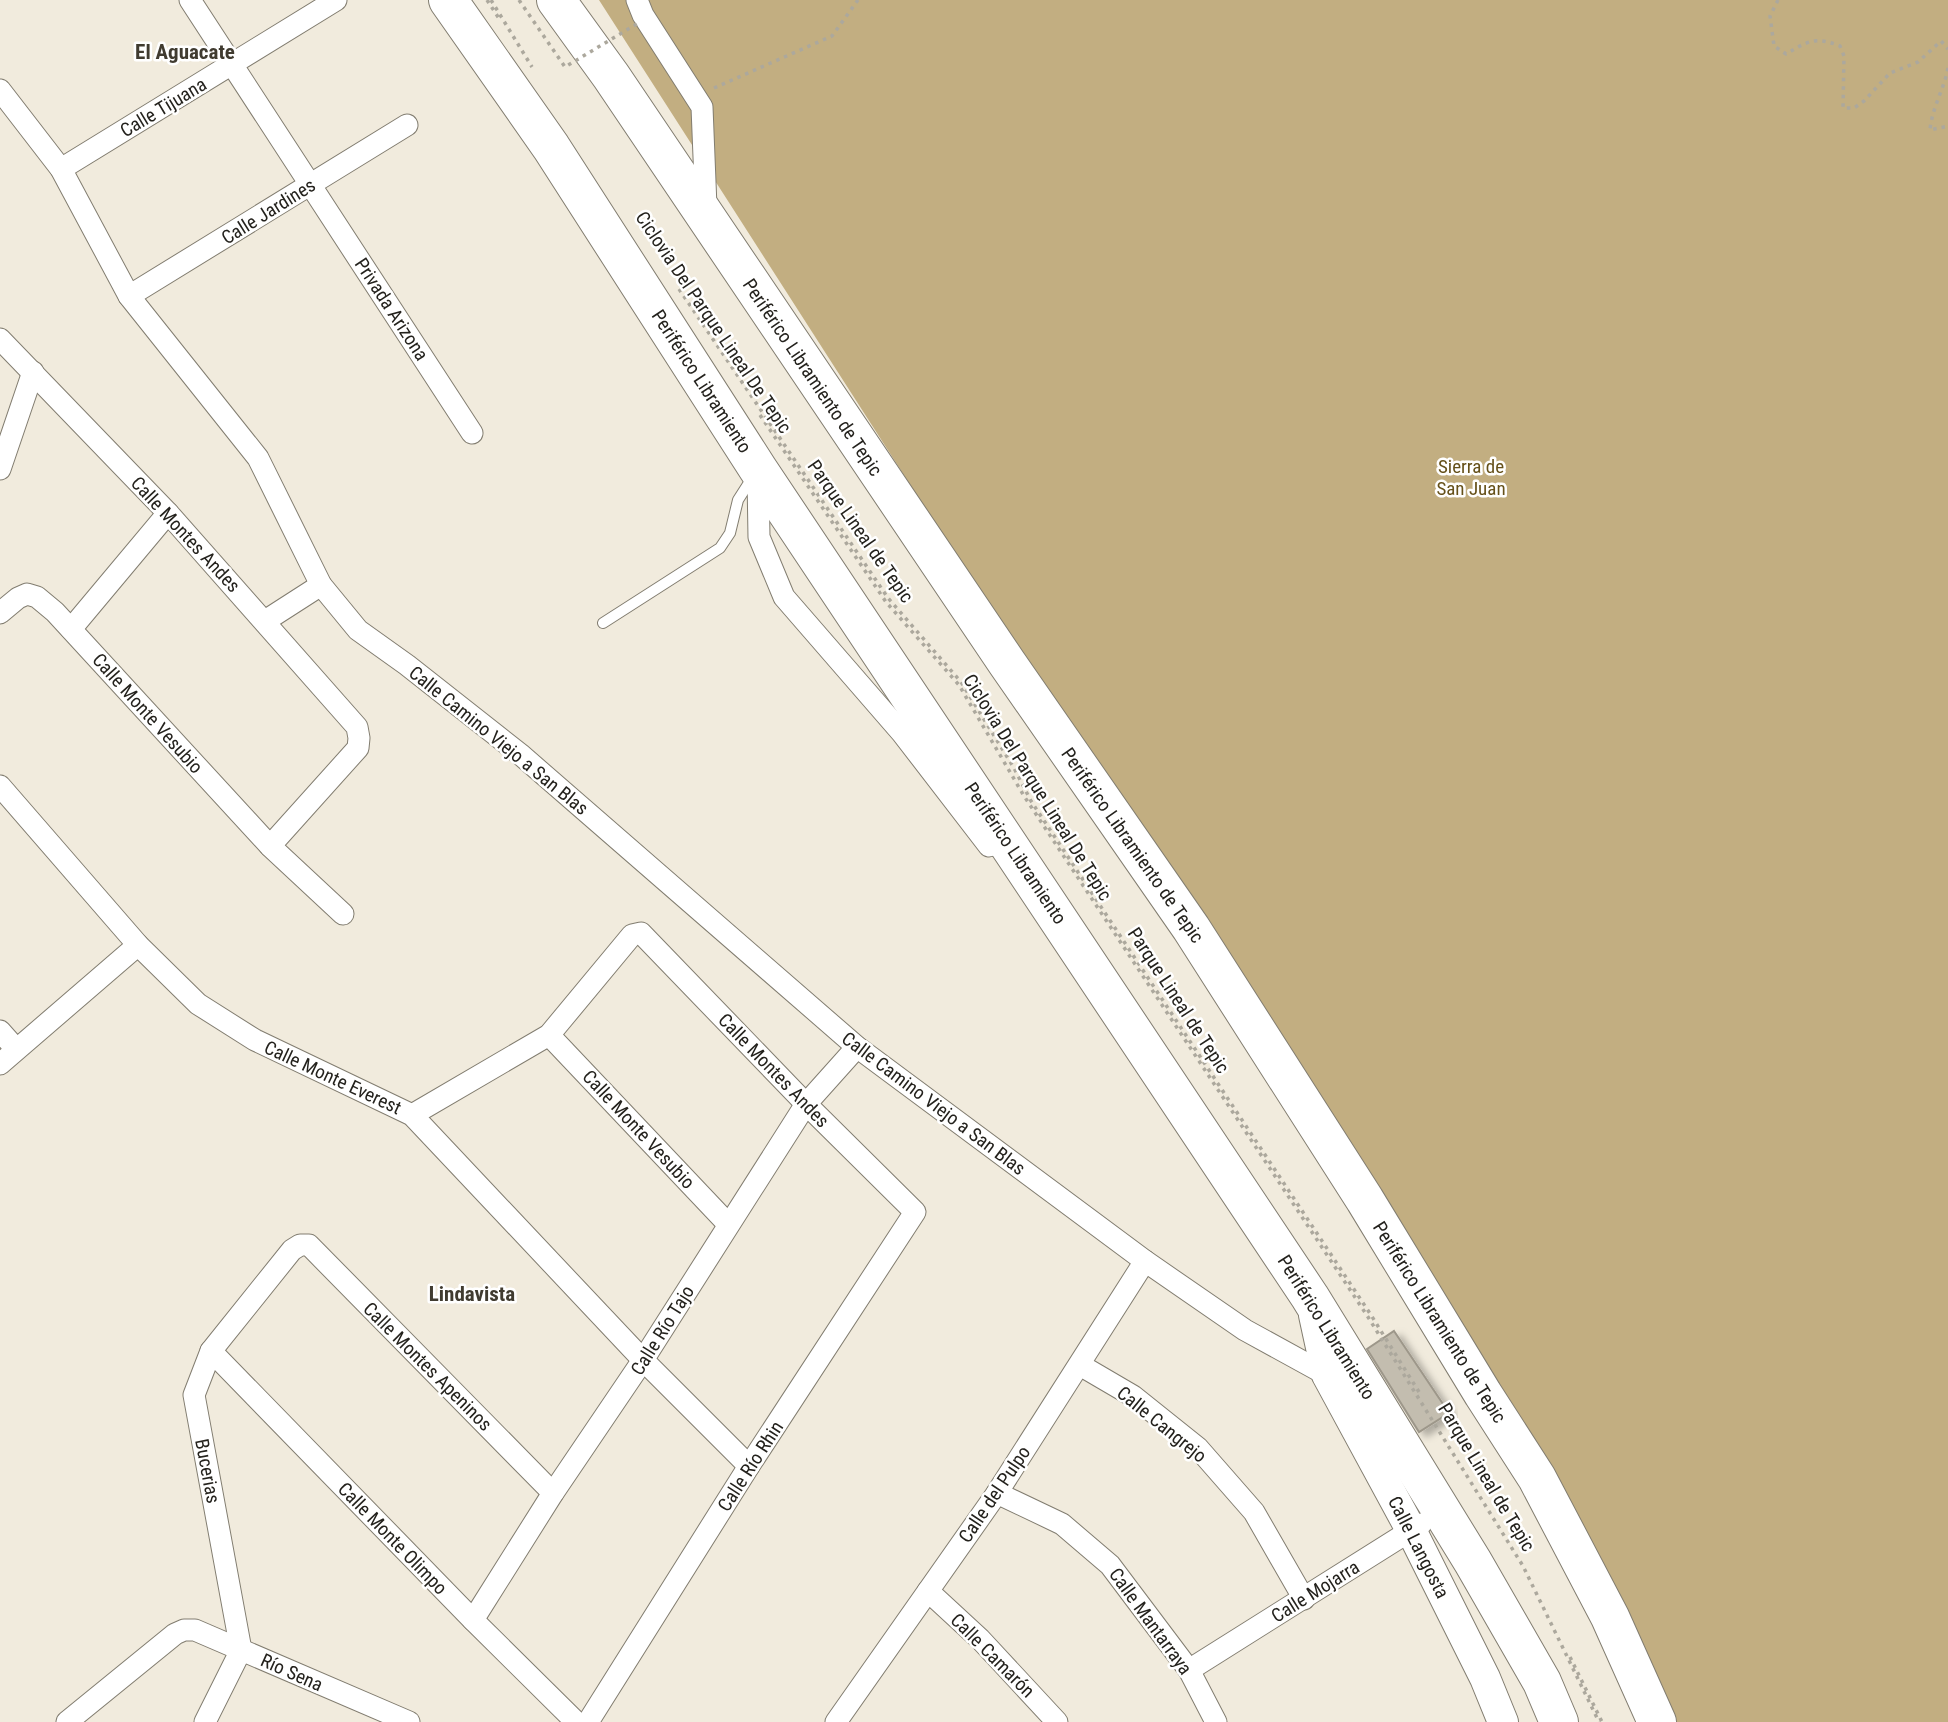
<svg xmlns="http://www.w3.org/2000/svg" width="1948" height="1722" viewBox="0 0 1948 1722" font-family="'Roboto Condensed',sans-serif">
<defs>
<filter id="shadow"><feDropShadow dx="7" dy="4.5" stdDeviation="3.5" flood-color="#0004"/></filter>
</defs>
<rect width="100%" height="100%" fill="#f1ebdd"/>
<path fill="#c2ae81" d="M 599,0 L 1948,0 L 1948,1722 L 1676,1722 L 1637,1645 L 1219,966 Z"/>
<path fill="#c3bdaf" stroke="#9d978a" stroke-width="2" filter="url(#shadow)" d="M 1394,1331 L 1449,1413 L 1419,1432 L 1367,1349 Z"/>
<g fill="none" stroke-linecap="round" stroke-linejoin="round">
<defs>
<path id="lane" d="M 603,623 L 720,548 L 730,533 L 738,500 L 754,475"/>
<g id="street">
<path d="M 190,0 L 472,433"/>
<path d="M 637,0 L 643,15 L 702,107 L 706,207"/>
<path d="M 0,90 L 61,169 L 129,296 L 258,458 L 321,585 L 358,630 L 407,665 L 520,754 L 857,1047 L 1145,1261 L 1245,1330 L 1327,1375"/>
<path d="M 61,169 L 336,0"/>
<path d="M 129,296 L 407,125"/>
<path d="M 0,339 L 168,513 L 357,727 L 359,738 L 358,748 L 270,846"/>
<path d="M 0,469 L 33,372"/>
<path d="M 758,478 L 759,537 L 784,597 L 902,733 L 989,846"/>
<path d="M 0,613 L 18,598 L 27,594 L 37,597 L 55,612 L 270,846 L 343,914"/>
<path d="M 265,621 L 321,585"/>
<path d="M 71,629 L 168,513"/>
<path d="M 0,786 L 138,945 L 198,1004 L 255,1040 L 412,1115 L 643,1360 L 749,1466"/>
<path d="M 0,1031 L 16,1049"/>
<path d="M 549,1035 L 728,1224"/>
<path d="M 0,1064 L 138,945"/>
<path d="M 412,1115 L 549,1035 L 632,935 L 641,933 L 806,1104 L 915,1212 L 749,1466 L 588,1722"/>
<path d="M 211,1351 L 473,1620 L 576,1722"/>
<path d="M 1080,1365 L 1133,1396 L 1198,1448 L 1254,1512 L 1304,1599"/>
<path d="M 997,1493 L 1062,1524 L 1110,1565 L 1189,1670 L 1216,1722"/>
<path d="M 928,1591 L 980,1639 L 1057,1722"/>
<path d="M 473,1620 L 553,1493 L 643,1360 L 806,1104 L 857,1047"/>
<path d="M 1189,1670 L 1421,1524"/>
<path d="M 67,1722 L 175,1634 L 184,1630 L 195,1630 L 409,1722"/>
<path d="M 205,1722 L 241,1650 L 194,1395 L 211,1351 L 292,1250 L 300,1245 L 309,1245 L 553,1493"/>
<path d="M 836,1722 L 997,1493 L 1145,1261"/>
</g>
<path id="secondary" d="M 1314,1315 L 1327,1375 L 1411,1530 L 1485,1678 L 1503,1722"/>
<g id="highway">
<path d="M 448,0 L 551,147 L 758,469 L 1310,1297 L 1473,1562 L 1542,1682 L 1559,1722"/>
<path d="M 556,0 L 611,76 L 1007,663 L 1191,928 L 1365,1200 L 1483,1394 L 1537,1478 L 1610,1617 L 1657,1722"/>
</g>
</defs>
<use href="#lane" stroke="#827d70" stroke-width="12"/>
<use href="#street" stroke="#827d70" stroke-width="23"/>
<use href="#secondary" stroke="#827d70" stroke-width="32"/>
<use href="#highway" stroke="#827d70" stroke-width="40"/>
<g stroke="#aca89d" stroke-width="3.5" stroke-dasharray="3.5 5" stroke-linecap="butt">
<path d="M 487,0 L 500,20"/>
<path d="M 491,0 L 532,67"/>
<path d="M 1778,0 L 1770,16 L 1774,46 L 1786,54 C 1808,41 1815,36 1840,46 L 1844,56 L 1843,108 L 1854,108 L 1864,101 L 1890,73 L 1918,62 L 1941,41 L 1948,49"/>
<path d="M 1948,68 C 1944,89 1932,108 1930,130 L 1948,126"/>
<path d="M 714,88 L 832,36 L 858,0"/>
<path d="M 679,289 L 888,598 L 961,682 L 1014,768 L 1031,801 L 1371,1315 L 1419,1392"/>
<path d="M 760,415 L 886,602 L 959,685 L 1024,796 L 1368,1317 L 1523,1566 L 1599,1722"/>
<path d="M 1570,1657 L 1602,1722"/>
</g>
<use href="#lane" stroke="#fff" stroke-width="10"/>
<use href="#street" stroke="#fff" stroke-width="21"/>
<use href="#secondary" stroke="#fff" stroke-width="30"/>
<use href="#highway" stroke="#fff" stroke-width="38"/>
<path stroke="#aca89d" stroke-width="3.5" stroke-dasharray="3.5 5" stroke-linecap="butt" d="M 519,0 L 565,67 L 640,22"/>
</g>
<g text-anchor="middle" stroke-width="5" stroke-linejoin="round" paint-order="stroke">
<g font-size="19" fill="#24221d" stroke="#fff">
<text transform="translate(163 107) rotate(-31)" y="7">Calle Tijuana</text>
<text transform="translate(268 211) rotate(-32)" y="7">Calle Jardines</text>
<text transform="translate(392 309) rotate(57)" y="7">Privada Arizona</text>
<text transform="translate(714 322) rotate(56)" y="7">Ciclovia Del Parque Lineal De Tepic</text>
<text transform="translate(813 377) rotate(56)" y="7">Periférico Libramiento de Tepic</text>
<text transform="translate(702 381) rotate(57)" y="7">Periférico Libramiento</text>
<text transform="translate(861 531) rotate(55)" y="7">Parque Lineal de Tepic</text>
<text transform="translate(186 534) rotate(47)" y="7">Calle Montes Andes</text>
<text transform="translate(148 713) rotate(48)" y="7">Calle Monte Vesubio</text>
<text transform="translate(499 740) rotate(39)" y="7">Calle Camino Viejo a San Blas</text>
<text transform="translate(1038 787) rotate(58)" y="7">Ciclovia Del Parque Lineal De Tepic</text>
<text transform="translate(1133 845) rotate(55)" y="7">Periférico Libramiento de Tepic</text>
<text transform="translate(1016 853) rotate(56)" y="7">Periférico Libramiento</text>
<text transform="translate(1179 1000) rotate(57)" y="7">Parque Lineal de Tepic</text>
<text transform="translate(774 1070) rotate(46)" y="7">Calle Montes Andes</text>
<text transform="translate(333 1077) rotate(25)" y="7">Calle Monte Everest</text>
<text transform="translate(934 1103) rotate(37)" y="7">Calle Camino Viejo a San Blas</text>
<text transform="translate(639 1129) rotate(47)" y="7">Calle Monte Vesubio</text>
<text transform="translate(1440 1322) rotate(58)" y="7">Periférico Libramiento de Tepic</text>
<text transform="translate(1327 1327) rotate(58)" y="7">Periférico Libramiento</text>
<text transform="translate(662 1330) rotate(-58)" y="7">Calle Río Tajo</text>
<text transform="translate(428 1366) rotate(45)" y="7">Calle Montes Apeninos</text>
<text transform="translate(1162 1424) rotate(39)" y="7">Calle Cangrejo</text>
<text transform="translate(750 1466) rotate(-57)" y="7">Calle Río Rhin</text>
<text transform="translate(208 1471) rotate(79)" y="7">Bucerias</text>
<text transform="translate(1487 1477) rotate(59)" y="7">Parque Lineal de Tepic</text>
<text transform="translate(994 1494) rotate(-56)" y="7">Calle del Pulpo</text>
<text transform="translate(393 1538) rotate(46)" y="7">Calle Monte Olimpo</text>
<text transform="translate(1419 1547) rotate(63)" y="7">Calle Langosta</text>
<text transform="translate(1315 1591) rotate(-32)" y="7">Calle Mojarra</text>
<text transform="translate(1151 1621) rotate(54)" y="7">Calle Mantarraya</text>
<text transform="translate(993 1655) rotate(45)" y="7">Calle Camarón</text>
<text transform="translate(292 1672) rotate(24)" y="7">Río Sena</text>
</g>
<g font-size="19" fill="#655019" stroke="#fff">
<text x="1471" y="473">Sierra de<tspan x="1471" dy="22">San Juan</tspan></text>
</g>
<g font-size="21" font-weight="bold" fill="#403b30" stroke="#fff">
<text x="185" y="59">El Aguacate</text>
<text x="472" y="1301">Lindavista</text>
</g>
</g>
</svg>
